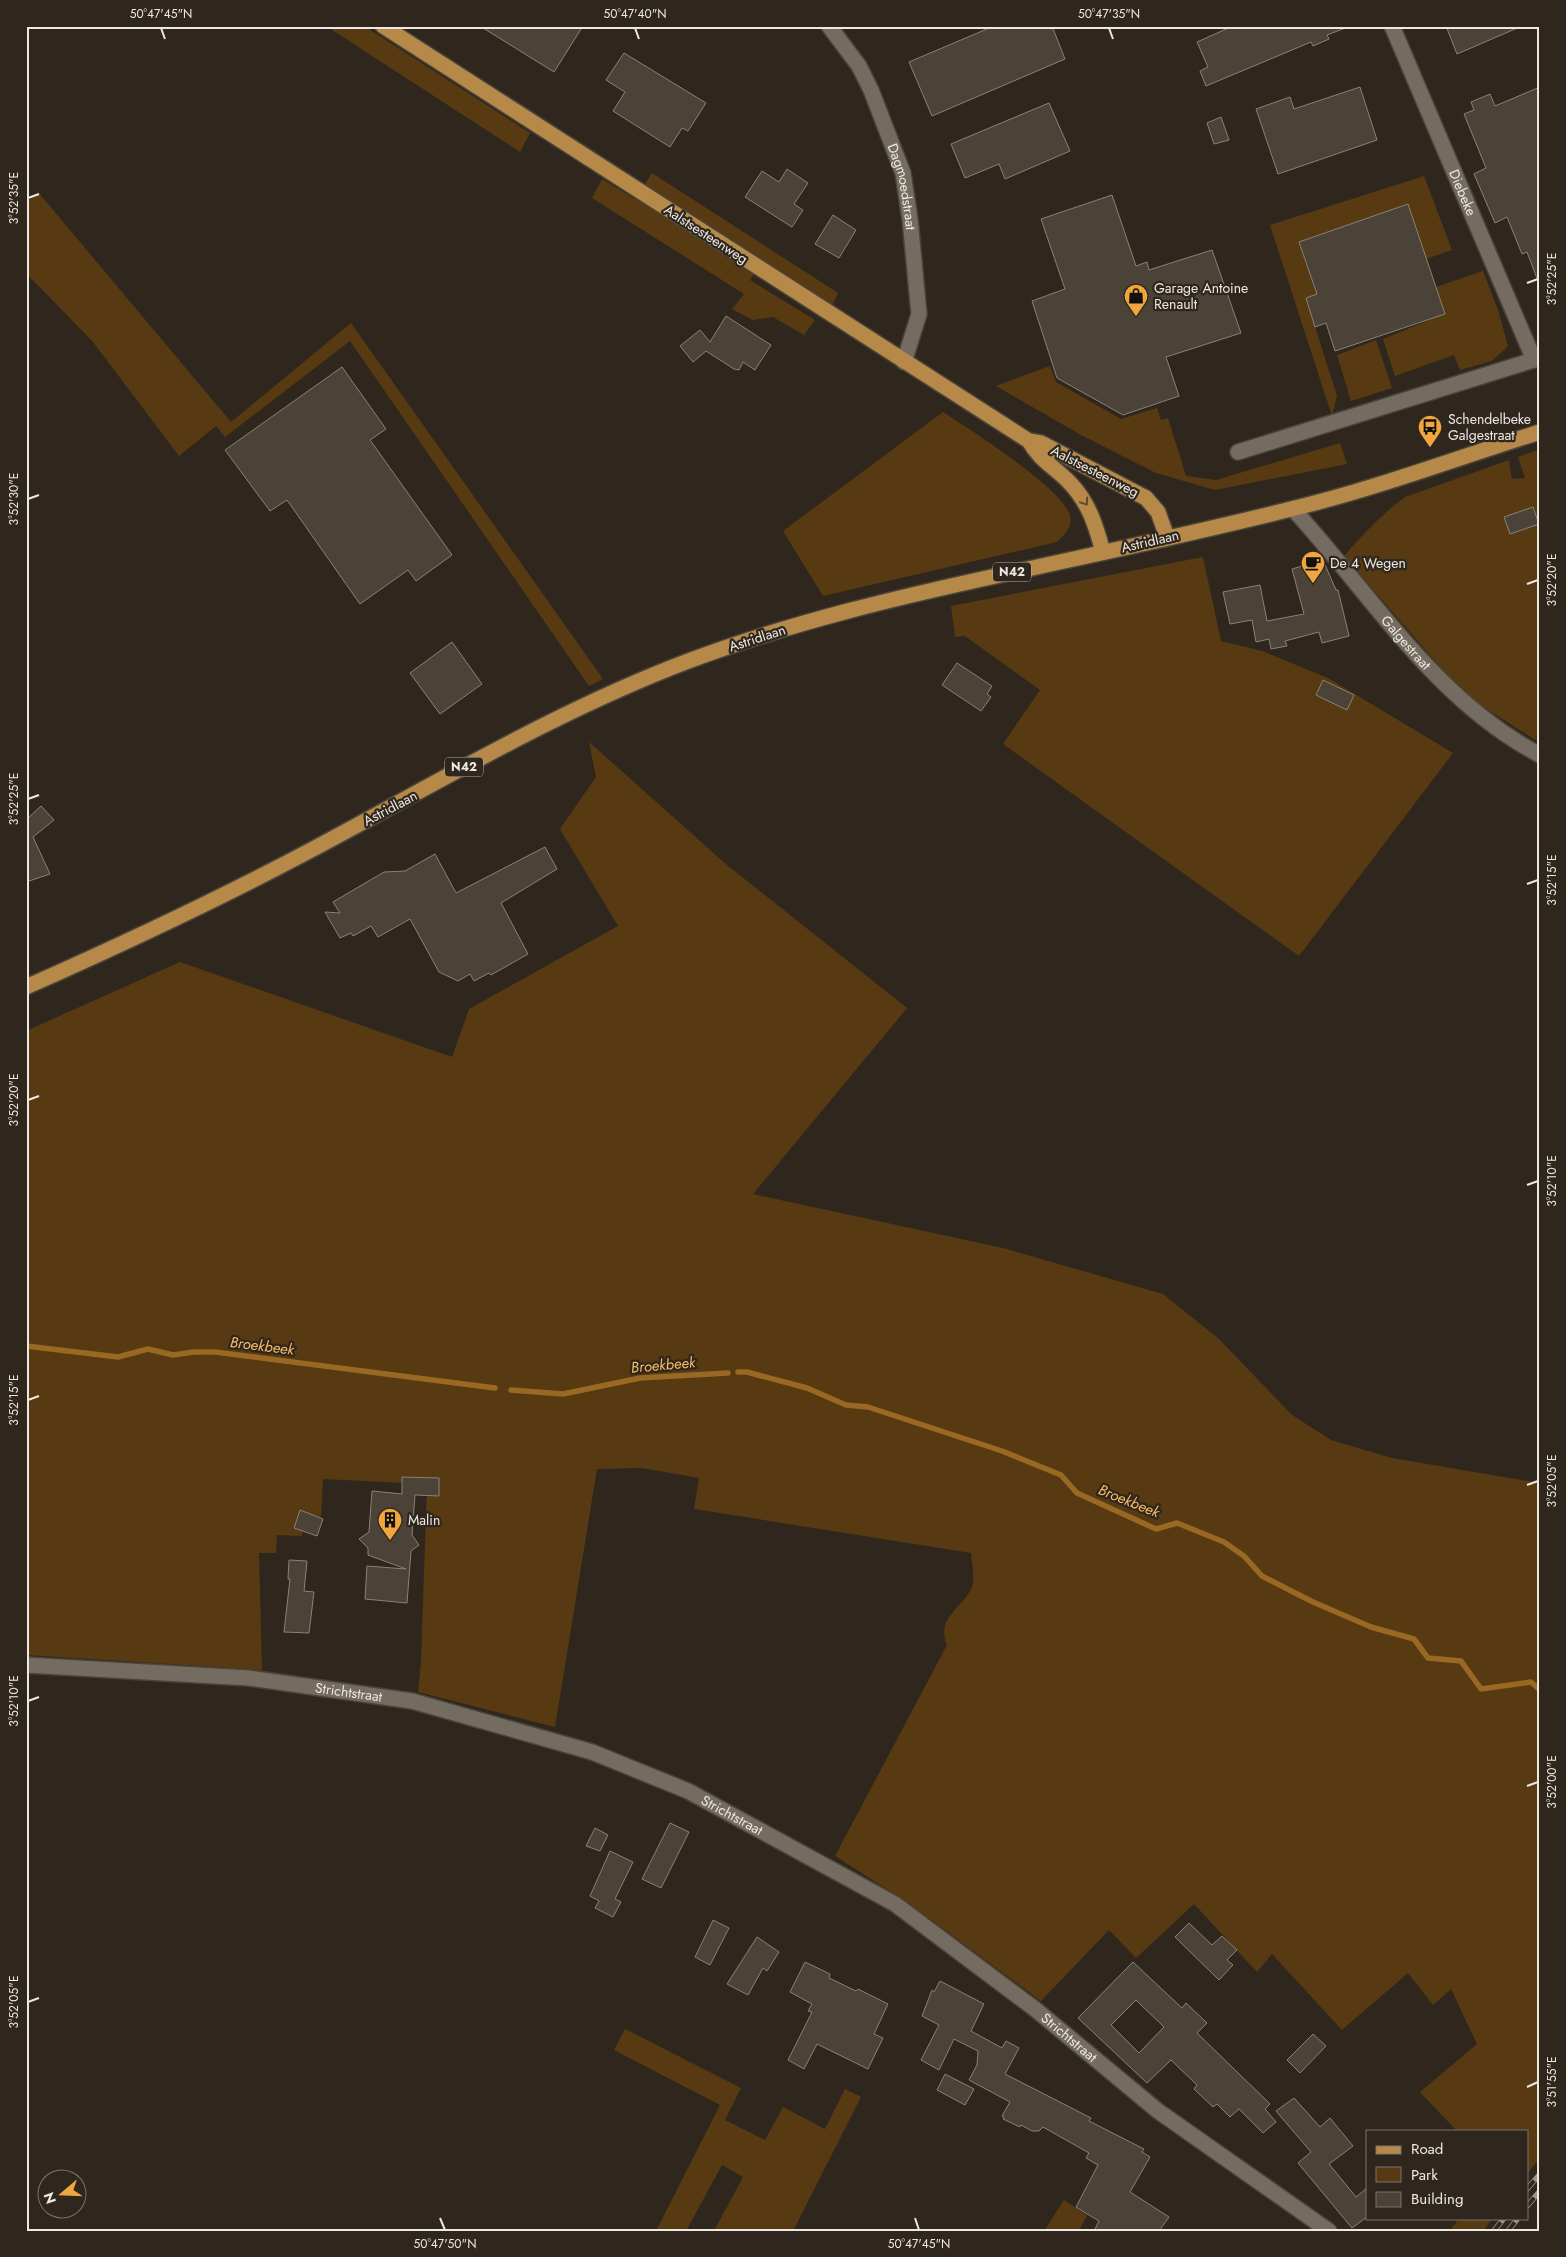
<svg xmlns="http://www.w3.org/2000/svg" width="1566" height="2257" viewBox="0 0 1566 2257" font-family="Jost,sans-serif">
<rect width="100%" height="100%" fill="#2f271e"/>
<g fill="#573a12">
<path d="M 326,26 L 364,26 L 530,133 L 520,152 Z"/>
<path d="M 652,173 L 838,293 L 831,308 L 761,262 L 750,280 L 815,320 L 804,335 L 773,317 L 753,320 L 732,309 L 744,294 L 592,198 L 602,179 L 635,199 Z"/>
<path d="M 1424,176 L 1452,250 L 1426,259 L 1408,204 L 1299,242 L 1317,294 L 1306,298 L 1337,396 L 1332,416 L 1270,225 Z"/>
<path d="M 38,192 L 231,422 L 351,323 L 603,679 L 589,686 L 350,341 L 225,437 L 216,426 L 179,456 L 93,342 L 26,273 L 26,203 Z"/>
<path d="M 1483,271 L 1498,310 L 1508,346 L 1492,361 L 1460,370 L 1454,355 L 1395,376 L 1383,339 L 1444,314 L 1436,287 Z"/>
<path d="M 1376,340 L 1392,388 L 1351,401 L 1337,355 Z"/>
<path d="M 1050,366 L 1056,382 L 1121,419 L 1157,408 L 1161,420 L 1168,418 L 1186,476 L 1216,480 L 1340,443 L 1347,464 L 1215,490 L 1156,473 L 1081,435 L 996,386 Z"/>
<path d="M 943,412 C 969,429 1064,489 1070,516 C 1073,527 1064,535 1057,542 L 823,596 L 783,531 Z"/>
<path d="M 1540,449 L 1540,743 L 1479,704 L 1442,669 L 1344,556 C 1363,534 1382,514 1405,497 L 1509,460 L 1512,479 L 1525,478 L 1518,457 Z"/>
<path d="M 1203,557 L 1221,641 L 1262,651 L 1328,678 L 1453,753 L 1299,956 L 1003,744 L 1040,690 L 965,636 L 955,637 L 951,606 Z"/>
<path d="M 589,742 L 727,865 L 907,1008 L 753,1194 L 1003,1248 L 1163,1294 L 1219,1339 L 1292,1415 L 1331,1440 L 1392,1458 L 1540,1483 L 1540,2158 L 1527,2174 L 1527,2131 L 1457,2131 L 1420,2092 L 1477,2044 L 1451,1989 L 1433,2005 L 1408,1973 L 1342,2030 L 1272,1954 L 1257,1972 L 1194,1904 L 1136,1958 L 1109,1930 L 1041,2001 L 910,1904 L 835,1856 L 947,1645 C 934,1616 969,1604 973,1584 C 974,1574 972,1562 971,1553 L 694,1509 L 699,1478 L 642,1468 L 597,1469 L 555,1727 L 418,1692 L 421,1662 L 427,1484 L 323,1479 L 321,1517 L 304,1516 L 302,1536 L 277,1535 L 276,1553 L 259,1553 L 262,1670 L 26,1655 L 26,1031 L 180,962 L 452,1057 L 469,1009 L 618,926 L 560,829 L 596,777 Z"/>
<path d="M 625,2029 L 741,2088 L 725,2120 L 765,2140 L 783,2107 L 825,2129 L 845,2089 L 861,2097 L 793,2231 L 714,2231 L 743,2177 L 722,2165 L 686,2231 L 656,2231 L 720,2105 L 614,2050 Z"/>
<path d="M 1064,2200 L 1087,2215 L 1079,2231 L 1044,2231 Z"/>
<path d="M 1459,2218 L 1493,2218 L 1483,2231 L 1450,2231 Z"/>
</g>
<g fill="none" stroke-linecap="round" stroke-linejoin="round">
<g stroke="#996823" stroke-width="5.5">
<path d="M 26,1346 L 118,1357 L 148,1349 L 173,1355 L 194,1352 L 215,1352 L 495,1388"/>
<path d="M 738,1372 L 747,1372 L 807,1388 L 846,1405 L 868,1407 L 1002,1451 L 1061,1475 L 1077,1493 L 1156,1529 L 1177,1523 L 1224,1542 L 1244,1556 L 1262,1576 L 1313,1602 L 1371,1627 L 1414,1639 L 1428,1658 L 1461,1661 L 1481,1689 L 1531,1682 L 1540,1690"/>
<path d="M 511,1390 L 563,1394 L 640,1378 L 728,1373"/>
</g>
</g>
<g fill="#4b4238" stroke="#8b8276" fill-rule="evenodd">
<path d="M 480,26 L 583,26 L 554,72 Z"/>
<path d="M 994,26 L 1052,26 L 1065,59 L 932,116 L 909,62 Z"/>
<path d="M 1233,26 L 1348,26 L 1348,27 L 1327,35 L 1329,39 L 1313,46 L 1311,42 L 1206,86 L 1200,71 L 1208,67 L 1197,42 Z"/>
<path d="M 1446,26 L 1522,26 L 1457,54 Z"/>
<path d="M 624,53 L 706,103 L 688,131 L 682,128 L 670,147 L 613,111 L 625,92 L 606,80 Z"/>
<path d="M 1360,87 L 1377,140 L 1278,174 L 1256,109 L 1290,97 L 1294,109 Z"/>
<path d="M 1540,87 L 1540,281 L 1538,281 L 1527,252 L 1522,254 L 1507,217 L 1495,223 L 1474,174 L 1486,168 L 1464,114 L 1474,110 L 1471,102 L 1490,94 L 1495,106 Z"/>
<path d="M 1049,103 L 1070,151 L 1005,179 L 999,164 L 965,178 L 951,144 Z"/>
<path d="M 1221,117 L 1229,140 L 1214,144 L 1207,123 Z"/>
<path d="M 787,169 L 808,183 L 794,204 L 803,210 L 792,227 L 745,197 L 762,171 L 779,182 Z"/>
<path d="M 1112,195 L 1136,266 L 1147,262 L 1149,270 L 1212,250 L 1241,333 L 1166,357 L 1179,396 L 1123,415 L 1057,378 L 1032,301 L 1065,289 L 1041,219 Z"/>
<path d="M 1408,204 L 1445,314 L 1335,351 L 1326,323 L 1315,327 L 1306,298 L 1317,294 L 1299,242 Z"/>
<path d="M 833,215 L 856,230 L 839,258 L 815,244 Z"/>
<path d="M 726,316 L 771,345 L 755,370 L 743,362 L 739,370 L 734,369 L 706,351 L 693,362 L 680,346 L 700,330 L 710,342 Z"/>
<path d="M 342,367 L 386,429 L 370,440 L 452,555 L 416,581 L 408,570 L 360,604 L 287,500 L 270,511 L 225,450 Z"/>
<path d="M 1533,507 L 1539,524 L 1510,534 L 1504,517 Z"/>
<path d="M 1323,560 L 1336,590 L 1338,590 L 1349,636 L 1322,643 L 1319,632 L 1285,641 L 1287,646 L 1271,649 L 1269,639 L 1256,642 L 1252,620 L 1230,624 L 1223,592 L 1260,585 L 1267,621 L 1304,614 L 1292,569 Z"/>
<path d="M 452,642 L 482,684 L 440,714 L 410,673 Z"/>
<path d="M 957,663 L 992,686 L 987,694 L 991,697 L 981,711 L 942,685 Z"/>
<path d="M 1323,680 L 1354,695 L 1347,710 L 1316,695 Z"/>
<path d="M 41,806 L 54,820 L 33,837 L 50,874 L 26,882 L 26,820 Z"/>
<path d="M 545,847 L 557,869 L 501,903 L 528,954 L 491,975 L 489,973 L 474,981 L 470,974 L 458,981 L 439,972 L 410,919 L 378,937 L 371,926 L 353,936 L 351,933 L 340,938 L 325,912 L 340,913 L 333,902 L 384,872 L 405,871 L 435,854 L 456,893 Z"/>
<path d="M 402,1477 L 439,1478 L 439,1496 L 415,1495 L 412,1535 L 419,1545 L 411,1551 L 407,1603 L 365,1599 L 367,1566 L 406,1569 L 368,1555 L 368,1548 L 359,1539 L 369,1532 L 372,1491 L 402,1494 Z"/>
<path d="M 300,1510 L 323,1519 L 317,1536 L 294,1528 Z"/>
<path d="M 289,1560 L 307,1561 L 304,1591 L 314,1592 L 309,1633 L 284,1632 L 290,1579 L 288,1579 Z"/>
<path d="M 670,1823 L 689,1832 L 661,1888 L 642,1879 Z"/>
<path d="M 595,1828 L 608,1835 L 600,1851 L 586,1846 Z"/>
<path d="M 610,1851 L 633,1862 L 615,1899 L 621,1902 L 613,1917 L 595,1908 L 599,1901 L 590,1896 Z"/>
<path d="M 713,1920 L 729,1928 L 710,1965 L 695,1957 Z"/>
<path d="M 1189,1923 L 1212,1945 L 1222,1936 L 1237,1950 L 1227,1960 L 1233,1965 L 1219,1980 L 1175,1937 Z"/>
<path d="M 757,1937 L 779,1952 L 767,1971 L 763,1968 L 748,1995 L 727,1984 Z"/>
<path d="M 805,1962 L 830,1974 L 829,1978 L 856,1991 L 858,1989 L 888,2004 L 874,2034 L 883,2038 L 868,2069 L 817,2044 L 804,2069 L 788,2060 L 812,2012 L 808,2011 L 812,2004 L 790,1992 Z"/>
<path d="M 1133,1962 L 1182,2008 L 1186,2003 L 1207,2023 L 1197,2033 L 1270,2104 L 1265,2109 L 1276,2122 L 1263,2133 L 1239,2109 L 1230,2117 L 1217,2104 L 1213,2107 L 1194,2089 L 1197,2085 L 1171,2060 L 1147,2083 L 1078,2018 ZM 1136,2000 L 1164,2027 L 1139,2053 L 1111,2025 Z"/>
<path d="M 940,1981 L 984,2004 L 971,2031 L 1002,2048 L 1006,2041 L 1019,2048 L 1005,2074 L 1091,2118 L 1089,2121 L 1144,2149 L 1142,2152 L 1150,2157 L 1130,2192 L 1169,2217 L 1159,2231 L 1094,2231 L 1099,2221 L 1076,2207 L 1098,2165 L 1086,2158 L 1089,2153 L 1043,2127 L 1039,2131 L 1032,2131 L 1021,2125 L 1020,2127 L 1003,2119 L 1004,2117 L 1002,2116 L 1010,2102 L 969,2080 L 977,2065 L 978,2051 L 954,2039 L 939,2070 L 921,2060 L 939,2025 L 922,2016 L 932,1990 L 934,1992 Z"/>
<path d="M 1313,2034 L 1326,2046 L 1300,2073 L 1287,2060 Z"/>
<path d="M 945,2074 L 974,2089 L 965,2105 L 937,2090 Z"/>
<path d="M 1294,2098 L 1320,2127 L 1330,2118 L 1353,2146 L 1329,2164 L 1356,2197 L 1367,2188 L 1367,2217 L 1352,2228 L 1298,2163 L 1311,2152 L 1276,2111 Z"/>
</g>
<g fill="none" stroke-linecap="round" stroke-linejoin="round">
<defs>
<g id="minor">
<path id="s1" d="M 829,26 L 859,66 L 871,90 L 903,173 L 910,219 L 919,314 L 904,362"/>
<path id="s2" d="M 1392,26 L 1534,360"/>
<path d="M 1238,452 L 1540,358"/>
<path id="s3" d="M 1293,509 C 1371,594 1435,700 1540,755"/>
<path id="s4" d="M 26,1665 L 249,1678 L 412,1701 L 592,1752 L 688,1791 L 895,1904 L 1035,2009 L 1158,2111 L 1329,2231"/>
</g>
<g id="major">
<path d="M 383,26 L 1029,441 L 1041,443 L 1146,498 L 1158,512 L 1167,537"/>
<path d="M 1029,441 C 1040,461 1055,467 1070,483 C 1089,503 1096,526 1103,552"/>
<path d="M 26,987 C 123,944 219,899 313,849 C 437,783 558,710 691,660 C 793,622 899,597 1005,574 C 1100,553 1196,533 1291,509 C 1375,489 1457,458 1540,432"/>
</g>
</defs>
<use href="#minor" stroke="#4a443b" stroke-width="18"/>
<use href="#major" stroke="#4a443b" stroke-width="18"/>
<use href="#minor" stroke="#756c61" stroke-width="15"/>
<use href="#major" stroke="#b68948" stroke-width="15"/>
<defs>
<g id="rail">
<path d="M 1527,2189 L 1540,2174"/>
<path d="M 1527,2206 L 1540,2191"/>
<path d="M 1494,2231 L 1504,2218"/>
<path d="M 1508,2231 L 1518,2218"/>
</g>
</defs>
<use href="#rail" stroke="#9b958d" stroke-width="5.5"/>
<use href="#rail" stroke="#2f271e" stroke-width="4" stroke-dasharray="11" stroke-linecap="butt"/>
</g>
<defs><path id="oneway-chevron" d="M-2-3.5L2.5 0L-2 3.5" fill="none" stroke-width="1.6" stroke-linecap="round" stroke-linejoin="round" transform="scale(1.25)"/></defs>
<use stroke="#5e492d" href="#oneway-chevron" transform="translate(1085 502) rotate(56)"/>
<path fill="none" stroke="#ede8e1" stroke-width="2" d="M 161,28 L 165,39M 635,28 L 639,39M 1109,28 L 1113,39M 28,198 L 39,194M 1527,283 L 1538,279M 28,499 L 39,495M 1527,584 L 1538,580M 28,799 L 39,795M 1527,884 L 1538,880M 28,1100 L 39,1096M 1527,1185 L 1538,1181M 28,1400 L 39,1396M 1527,1485 L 1538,1481M 28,1701 L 39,1697M 1527,1786 L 1538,1782M 28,2002 L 39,1998M 1527,2087 L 1538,2082M 440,2218 L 445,2230M 915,2218 L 919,2230"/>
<defs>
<symbol id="shop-pin" viewBox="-11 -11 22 30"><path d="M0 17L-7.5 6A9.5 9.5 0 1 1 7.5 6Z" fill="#f0a63e" stroke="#2f271e"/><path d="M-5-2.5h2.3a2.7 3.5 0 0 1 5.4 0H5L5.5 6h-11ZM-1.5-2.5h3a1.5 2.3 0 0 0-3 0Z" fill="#111"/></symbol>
<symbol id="bus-pin" viewBox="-11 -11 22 30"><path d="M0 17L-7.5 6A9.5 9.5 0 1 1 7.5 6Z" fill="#f0a63e" stroke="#2f271e"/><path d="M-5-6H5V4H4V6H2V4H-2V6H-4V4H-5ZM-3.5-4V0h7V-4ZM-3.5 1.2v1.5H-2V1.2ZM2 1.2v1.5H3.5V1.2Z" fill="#111"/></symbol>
<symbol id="cafe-pin" viewBox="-11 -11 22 30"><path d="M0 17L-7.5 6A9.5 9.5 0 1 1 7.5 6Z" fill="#f0a63e" stroke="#2f271e"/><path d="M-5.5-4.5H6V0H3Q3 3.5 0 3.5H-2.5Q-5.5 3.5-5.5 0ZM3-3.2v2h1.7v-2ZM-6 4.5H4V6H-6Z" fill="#111"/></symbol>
<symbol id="building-pin" viewBox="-11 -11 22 30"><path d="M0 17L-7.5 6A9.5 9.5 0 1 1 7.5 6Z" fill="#f0a63e" stroke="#2f271e"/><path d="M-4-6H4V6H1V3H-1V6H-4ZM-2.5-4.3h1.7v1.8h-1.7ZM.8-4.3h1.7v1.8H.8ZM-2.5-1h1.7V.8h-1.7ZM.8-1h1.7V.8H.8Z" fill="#111"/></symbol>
</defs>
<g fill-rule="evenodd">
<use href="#shop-pin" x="1122" y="282" width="28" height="38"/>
<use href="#bus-pin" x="1416" y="413" width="28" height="38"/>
<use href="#cafe-pin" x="1299" y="549" width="28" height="38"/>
<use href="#building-pin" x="376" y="1506" width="28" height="38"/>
</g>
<g text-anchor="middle" stroke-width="4.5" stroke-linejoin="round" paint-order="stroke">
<g fill="#2f271e" stroke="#b4aea6" stroke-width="1">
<rect x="993" y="562.5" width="38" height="19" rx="4"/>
<rect x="445" y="757.5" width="38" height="19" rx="4"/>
</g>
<g font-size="12" font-weight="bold" fill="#ede8e1">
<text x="1012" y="576">N42</text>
<text x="464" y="771">N42</text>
</g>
<g font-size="14" fill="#ede8e1" stroke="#2f271e">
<text dy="5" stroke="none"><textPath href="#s1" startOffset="179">Dagmoedstraat</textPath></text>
<text dy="5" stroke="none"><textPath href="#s2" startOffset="181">Diebeke</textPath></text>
<text transform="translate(706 234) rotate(33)" y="5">Aalstsesteenweg</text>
<text transform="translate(1095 471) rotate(27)" y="5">Aalstsesteenweg</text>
<text transform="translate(1150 541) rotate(-13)" y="5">Astridlaan</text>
<text transform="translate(757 638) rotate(-18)" y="5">Astridlaan</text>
<text dy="5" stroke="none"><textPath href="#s3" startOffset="175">Galgestraat</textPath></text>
<text transform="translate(390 808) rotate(-28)" y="5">Astridlaan</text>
<text dy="5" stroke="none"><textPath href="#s4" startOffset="324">Strichtstraat</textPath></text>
<text dy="5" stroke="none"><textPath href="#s4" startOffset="729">Strichtstraat</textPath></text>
<text dy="5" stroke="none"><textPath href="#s4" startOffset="1134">Strichtstraat</textPath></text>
</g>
<g font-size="14" fill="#ede8e1" stroke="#2f271e" text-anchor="start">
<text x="1154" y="293">Garage Antoine<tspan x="1154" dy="16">Renault</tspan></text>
<text x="1448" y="424">Schendelbeke<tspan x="1448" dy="16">Galgestraat</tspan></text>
<text x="1330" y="568">De 4 Wegen</text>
<text x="408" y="1525">Malin</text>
</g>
<g font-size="15" font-style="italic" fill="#fcbb65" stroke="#2f271e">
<text transform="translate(262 1346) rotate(7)" y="5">Broekbeek</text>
<text transform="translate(663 1365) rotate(-5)" y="5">Broekbeek</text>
<text transform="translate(1129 1501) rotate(22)" y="5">Broekbeek</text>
</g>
</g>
<rect width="1566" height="2257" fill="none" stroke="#2f271e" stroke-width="55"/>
<rect x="1366" y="2130" width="162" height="90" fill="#2f271e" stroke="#7b746c"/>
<rect x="1376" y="2146" width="25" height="8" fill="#b68948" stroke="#7b746c"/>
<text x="1411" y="2154" font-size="15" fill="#ede8e1">Road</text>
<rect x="1376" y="2167" width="25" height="15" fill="#573a12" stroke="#7b746c"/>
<text x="1411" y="2180" font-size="15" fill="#ede8e1">Park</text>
<rect x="1376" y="2192" width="25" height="15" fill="#4b4238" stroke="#7b746c"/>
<text x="1411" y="2204" font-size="15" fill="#ede8e1">Building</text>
<g transform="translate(62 2194) rotate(251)"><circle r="24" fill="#2f271e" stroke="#7b746c"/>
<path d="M0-4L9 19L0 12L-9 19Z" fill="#f0a63e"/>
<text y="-8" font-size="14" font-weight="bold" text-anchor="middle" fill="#ede8e1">N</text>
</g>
<rect x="28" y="28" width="1510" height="2202" fill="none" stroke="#ede8e1" stroke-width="2"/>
<g font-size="12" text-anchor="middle" fill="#ede8e1">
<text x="161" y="18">50°47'45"N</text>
<text x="635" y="18">50°47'40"N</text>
<text x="1109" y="18">50°47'35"N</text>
<text transform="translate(14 198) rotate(-90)" y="4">3°52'35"E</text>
<text transform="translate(1552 279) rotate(-90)" y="4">3°52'25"E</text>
<text transform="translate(14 499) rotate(-90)" y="4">3°52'30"E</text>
<text transform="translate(1552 580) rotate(-90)" y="4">3°52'20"E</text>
<text transform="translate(14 799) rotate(-90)" y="4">3°52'25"E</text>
<text transform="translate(1552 880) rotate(-90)" y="4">3°52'15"E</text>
<text transform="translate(14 1100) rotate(-90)" y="4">3°52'20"E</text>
<text transform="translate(1552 1181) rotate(-90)" y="4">3°52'10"E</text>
<text transform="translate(14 1400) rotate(-90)" y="4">3°52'15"E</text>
<text transform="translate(1552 1481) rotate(-90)" y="4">3°52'05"E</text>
<text transform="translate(14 1701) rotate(-90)" y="4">3°52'10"E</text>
<text transform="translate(1552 1782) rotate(-90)" y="4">3°52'00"E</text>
<text transform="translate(14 2002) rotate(-90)" y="4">3°52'05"E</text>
<text transform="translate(1552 2082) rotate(-90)" y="4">3°51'55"E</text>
<text x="445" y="2248">50°47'50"N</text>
<text x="919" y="2248">50°47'45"N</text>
</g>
</svg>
